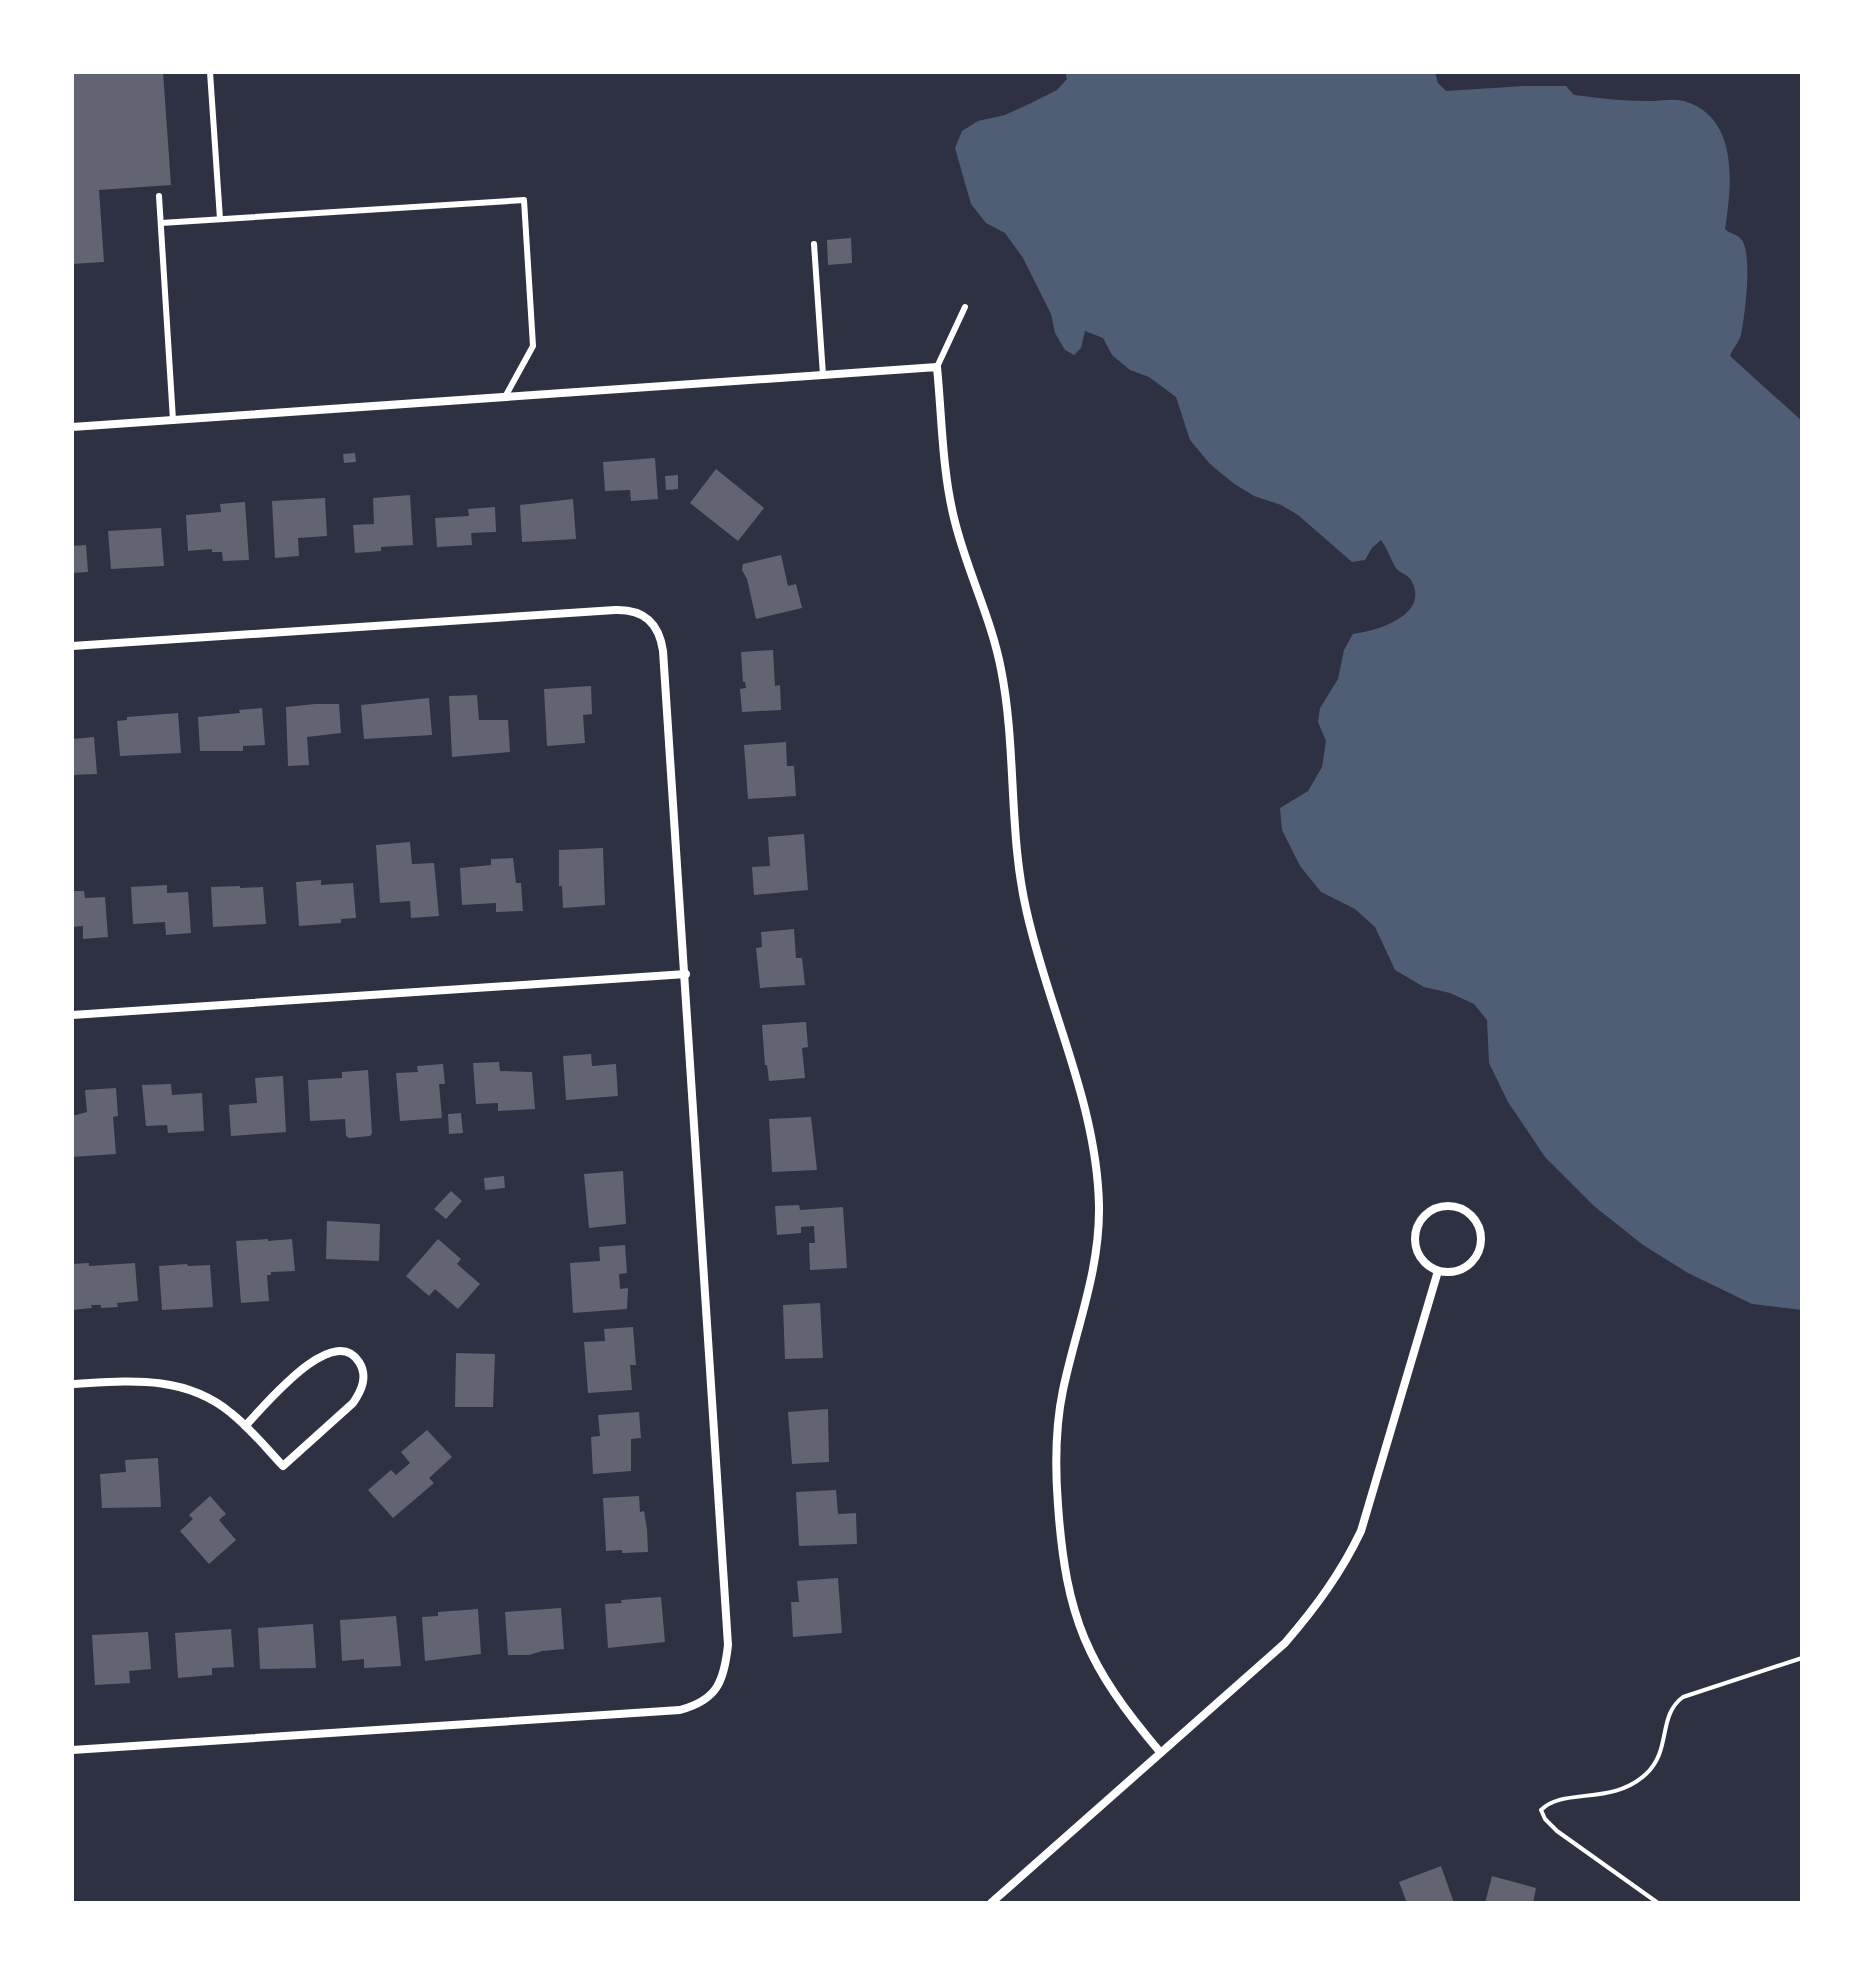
<svg xmlns="http://www.w3.org/2000/svg" width="1874" height="1975" viewBox="0 0 1874 1975" font-family="'DejaVu Sans',sans-serif">
<rect width="100%" height="100%" fill="#2d3142"/>
<path fill="#4f5d75" d="M 1065,72 L 1435,72 L 1438,83 L 1446,91 L 1524,86 L 1566,86 L 1574,95 C 1598,98 1623,101 1647,101 C 1659,101 1673,98 1684,101 C 1739,117 1732,185 1725,229 C 1730,234 1737,234 1741,239 C 1753,251 1745,317 1741,334 C 1740,342 1733,347 1730,356 L 1802,421 L 1802,1310 L 1752,1304 L 1688,1273 L 1643,1245 L 1594,1206 L 1545,1157 L 1508,1102 L 1489,1063 L 1487,1020 L 1474,1004 L 1450,993 L 1424,987 L 1395,970 L 1375,927 L 1355,909 L 1321,892 L 1300,866 L 1282,830 L 1280,808 L 1308,791 L 1322,767 L 1326,741 L 1318,722 L 1320,708 L 1338,679 L 1344,650 L 1353,634 C 1377,631 1431,615 1411,580 C 1407,574 1400,573 1396,568 C 1390,559 1388,549 1381,540 L 1372,548 L 1365,560 L 1352,562 L 1298,515 L 1281,505 L 1254,496 L 1233,483 L 1210,464 L 1190,440 L 1176,397 L 1149,377 L 1130,370 L 1112,355 L 1103,338 L 1085,331 L 1081,348 L 1074,355 L 1065,350 L 1055,333 L 1051,314 L 1023,258 L 1005,233 L 986,223 L 971,204 L 955,148 L 962,131 L 978,121 L 1005,115 L 1031,103 L 1057,90 L 1067,79 Z"/>
<g fill="#626471">
<path d="M 72,72 L 163,72 L 171,185 L 99,190 L 104,262 L 72,264 Z"/>
<path d="M 851,238 L 852,263 L 828,265 L 827,240 Z"/>
<path d="M 355,453 L 356,462 L 344,463 L 343,454 Z"/>
<path d="M 655,458 L 658,499 L 631,501 L 630,490 L 605,491 L 603,462 Z"/>
<path d="M 716,469 L 764,508 L 738,541 L 690,503 Z"/>
<path d="M 678,475 L 678,489 L 666,490 L 665,476 Z"/>
<path d="M 410,495 L 413,545 L 381,547 L 381,551 L 355,553 L 353,525 L 374,524 L 373,498 Z"/>
<path d="M 325,498 L 327,536 L 298,538 L 299,556 L 275,558 L 272,501 Z"/>
<path d="M 573,499 L 576,539 L 522,542 L 520,505 Z"/>
<path d="M 245,502 L 249,560 L 223,561 L 222,552 L 212,552 L 212,549 L 188,551 L 186,515 L 221,512 L 220,504 Z"/>
<path d="M 495,507 L 496,532 L 471,533 L 472,545 L 437,547 L 435,518 L 469,516 L 468,509 Z"/>
<path d="M 161,528 L 164,566 L 111,569 L 108,531 Z"/>
<path d="M 86,545 L 88,572 L 72,573 L 72,546 Z"/>
<path d="M 781,555 L 788,586 L 796,584 L 802,608 L 756,619 L 747,579 L 742,570 L 743,564 Z"/>
<path d="M 773,650 L 775,686 L 780,685 L 781,710 L 742,712 L 740,689 L 746,688 L 745,682 L 743,682 L 741,652 Z"/>
<path d="M 591,686 L 592,714 L 583,715 L 585,743 L 547,746 L 544,689 Z"/>
<path d="M 477,695 L 479,720 L 508,720 L 510,752 L 452,757 L 449,696 Z"/>
<path d="M 429,698 L 432,735 L 364,739 L 361,705 Z"/>
<path d="M 315,704 L 339,704 L 341,733 L 307,737 L 309,765 L 288,766 L 286,707 Z"/>
<path d="M 262,708 L 265,745 L 243,746 L 243,751 L 200,751 L 198,717 L 240,713 L 239,710 Z"/>
<path d="M 178,713 L 181,753 L 120,756 L 117,721 L 127,720 L 127,717 Z"/>
<path d="M 94,737 L 97,774 L 72,775 L 72,739 Z"/>
<path d="M 786,742 L 787,766 L 794,766 L 796,796 L 748,799 L 744,745 Z"/>
<path d="M 804,834 L 808,890 L 754,895 L 752,867 L 770,866 L 768,837 Z"/>
<path d="M 410,842 L 412,864 L 434,863 L 439,916 L 411,918 L 410,901 L 380,903 L 376,845 Z"/>
<path d="M 603,848 L 605,905 L 563,908 L 562,886 L 559,886 L 559,850 Z"/>
<path d="M 513,858 L 516,883 L 521,883 L 523,911 L 496,912 L 496,903 L 462,905 L 460,868 L 491,865 L 491,859 Z"/>
<path d="M 321,880 L 321,885 L 353,883 L 356,918 L 341,919 L 341,923 L 299,926 L 296,882 Z"/>
<path d="M 167,885 L 167,893 L 188,892 L 191,933 L 166,935 L 165,922 L 133,924 L 131,887 Z"/>
<path d="M 240,886 L 240,888 L 263,887 L 266,924 L 213,927 L 211,887 Z"/>
<path d="M 72,891 L 84,891 L 85,898 L 105,897 L 108,937 L 83,939 L 83,926 L 72,927 Z"/>
<path d="M 794,929 L 796,958 L 802,958 L 805,985 L 760,988 L 756,948 L 762,947 L 761,932 Z"/>
<path d="M 806,1022 L 808,1047 L 802,1048 L 805,1078 L 769,1081 L 767,1065 L 765,1065 L 762,1025 Z"/>
<path d="M 591,1054 L 592,1066 L 616,1064 L 618,1096 L 566,1100 L 563,1056 Z"/>
<path d="M 499,1062 L 500,1071 L 532,1072 L 535,1109 L 498,1111 L 498,1103 L 476,1104 L 473,1063 Z"/>
<path d="M 443,1064 L 445,1084 L 439,1084 L 442,1118 L 400,1121 L 396,1073 L 418,1072 L 417,1066 Z"/>
<path d="M 368,1070 L 372,1133 L 370,1136 L 349,1138 L 346,1136 L 345,1119 L 310,1121 L 308,1080 L 342,1078 L 342,1072 Z"/>
<path d="M 283,1076 L 286,1132 L 231,1136 L 229,1105 L 257,1103 L 255,1078 Z"/>
<path d="M 171,1084 L 172,1095 L 202,1093 L 204,1131 L 168,1133 L 167,1125 L 146,1126 L 142,1085 Z"/>
<path d="M 116,1088 L 118,1116 L 113,1117 L 116,1154 L 72,1157 L 72,1116 L 87,1112 L 85,1090 Z"/>
<path d="M 461,1113 L 463,1133 L 449,1134 L 448,1114 Z"/>
<path d="M 811,1117 L 817,1170 L 772,1172 L 769,1119 Z"/>
<path d="M 623,1171 L 626,1224 L 589,1228 L 584,1174 Z"/>
<path d="M 504,1176 L 505,1188 L 485,1190 L 484,1178 Z"/>
<path d="M 451,1191 L 462,1201 L 446,1219 L 434,1209 Z"/>
<path d="M 799,1205 L 800,1210 L 843,1207 L 847,1268 L 810,1270 L 809,1243 L 815,1243 L 814,1226 L 801,1227 L 801,1233 L 777,1235 L 775,1206 Z"/>
<path d="M 327,1221 L 380,1224 L 379,1261 L 326,1259 Z"/>
<path d="M 268,1239 L 268,1241 L 292,1239 L 295,1271 L 271,1272 L 271,1275 L 267,1275 L 269,1301 L 241,1303 L 236,1241 Z"/>
<path d="M 438,1239 L 461,1259 L 457,1264 L 480,1284 L 458,1309 L 435,1289 L 429,1296 L 406,1276 Z"/>
<path d="M 625,1245 L 627,1273 L 619,1274 L 620,1289 L 628,1288 L 627,1309 L 573,1313 L 570,1263 L 600,1261 L 599,1247 Z"/>
<path d="M 89,1263 L 89,1266 L 135,1263 L 138,1301 L 117,1303 L 118,1307 L 101,1308 L 101,1305 L 91,1305 L 92,1308 L 72,1310 L 72,1264 Z"/>
<path d="M 187,1264 L 188,1266 L 210,1265 L 213,1307 L 162,1310 L 159,1266 Z"/>
<path d="M 820,1303 L 823,1358 L 785,1359 L 783,1305 Z"/>
<path d="M 633,1327 L 636,1365 L 630,1365 L 632,1390 L 588,1393 L 584,1342 L 605,1341 L 604,1329 Z"/>
<path d="M 456,1353 L 495,1354 L 493,1407 L 455,1407 Z"/>
<path d="M 828,1409 L 829,1462 L 792,1464 L 788,1412 Z"/>
<path d="M 639,1412 L 641,1438 L 631,1439 L 631,1471 L 593,1474 L 591,1437 L 600,1436 L 598,1415 Z"/>
<path d="M 427,1430 L 452,1457 L 429,1478 L 434,1483 L 393,1518 L 368,1490 L 391,1470 L 396,1475 L 410,1463 L 401,1452 Z"/>
<path d="M 158,1458 L 161,1507 L 102,1508 L 100,1474 L 126,1472 L 125,1460 Z"/>
<path d="M 836,1490 L 838,1514 L 856,1513 L 857,1544 L 799,1546 L 796,1492 Z"/>
<path d="M 210,1496 L 226,1514 L 219,1520 L 236,1540 L 209,1564 L 180,1531 L 193,1519 L 189,1515 Z"/>
<path d="M 639,1496 L 640,1512 L 644,1511 L 647,1529 L 648,1552 L 622,1553 L 622,1550 L 606,1551 L 603,1498 Z"/>
<path d="M 838,1578 L 842,1633 L 793,1637 L 791,1602 L 799,1602 L 797,1581 Z"/>
<path d="M 661,1597 L 665,1642 L 608,1648 L 605,1604 L 622,1603 L 621,1600 Z"/>
<path d="M 561,1608 L 564,1649 L 542,1651 L 529,1655 L 508,1655 L 505,1612 Z"/>
<path d="M 478,1609 L 481,1654 L 425,1661 L 422,1617 L 438,1616 L 438,1612 Z"/>
<path d="M 396,1616 L 401,1666 L 364,1668 L 364,1659 L 342,1661 L 340,1620 Z"/>
<path d="M 313,1624 L 316,1668 L 260,1669 L 258,1628 Z"/>
<path d="M 231,1629 L 234,1667 L 212,1668 L 212,1675 L 178,1678 L 175,1633 Z"/>
<path d="M 148,1632 L 151,1669 L 129,1671 L 130,1683 L 95,1685 L 92,1635 Z"/>
<path d="M 1441,1866 L 1454,1903 L 1407,1903 L 1399,1882 Z"/>
<path d="M 1492,1876 L 1536,1888 L 1533,1903 L 1485,1903 Z"/>
</g>
<g fill="none" stroke-linecap="round" stroke-linejoin="round">
<path stroke="#fff" stroke-width="4" d="M 1658,1903 L 1557,1831 L 1545,1819 L 1541,1810 C 1564,1787 1612,1806 1646,1774 C 1672,1750 1657,1716 1683,1697 L 1802,1658"/>
<g stroke="#fff" stroke-width="6">
<path d="M 210,72 L 220,219"/>
<path d="M 159,196 L 173,420"/>
<path d="M 161,223 L 524,200 L 533,346 L 505,397"/>
<path d="M 814,244 L 823,375"/>
<path d="M 937,367 L 965,307"/>
</g>
<g stroke="#fff" stroke-width="8">
<path d="M 72,427 L 937,367 C 942,418 942,469 954,518 C 966,569 991,617 1001,669 C 1017,750 1008,833 1027,913 C 1049,1011 1097,1104 1099,1206 C 1100,1271 1076,1328 1063,1390 C 1055,1428 1055,1466 1058,1505 C 1066,1618 1087,1666 1160,1752"/>
<path d="M 72,646 L 615,610 C 644,609 659,623 663,651 L 728,1645 C 724,1682 717,1700 680,1710 L 72,1750"/>
<path d="M 72,1015 L 686,974"/>
<circle cx="1448" cy="1239" r="33"/>
<path d="M 72,1384 C 128,1381 184,1374 231,1413 C 250,1428 266,1448 283,1466 L 353,1403 C 362,1390 368,1376 359,1362 C 333,1321 264,1407 245,1426"/>
<path d="M 991,1903 L 1285,1643 C 1316,1607 1341,1573 1361,1531 L 1438,1271"/>
</g>
</g>
<rect width="1874" height="1975" fill="none" stroke="#ffffff" stroke-width="148"/>
</svg>
